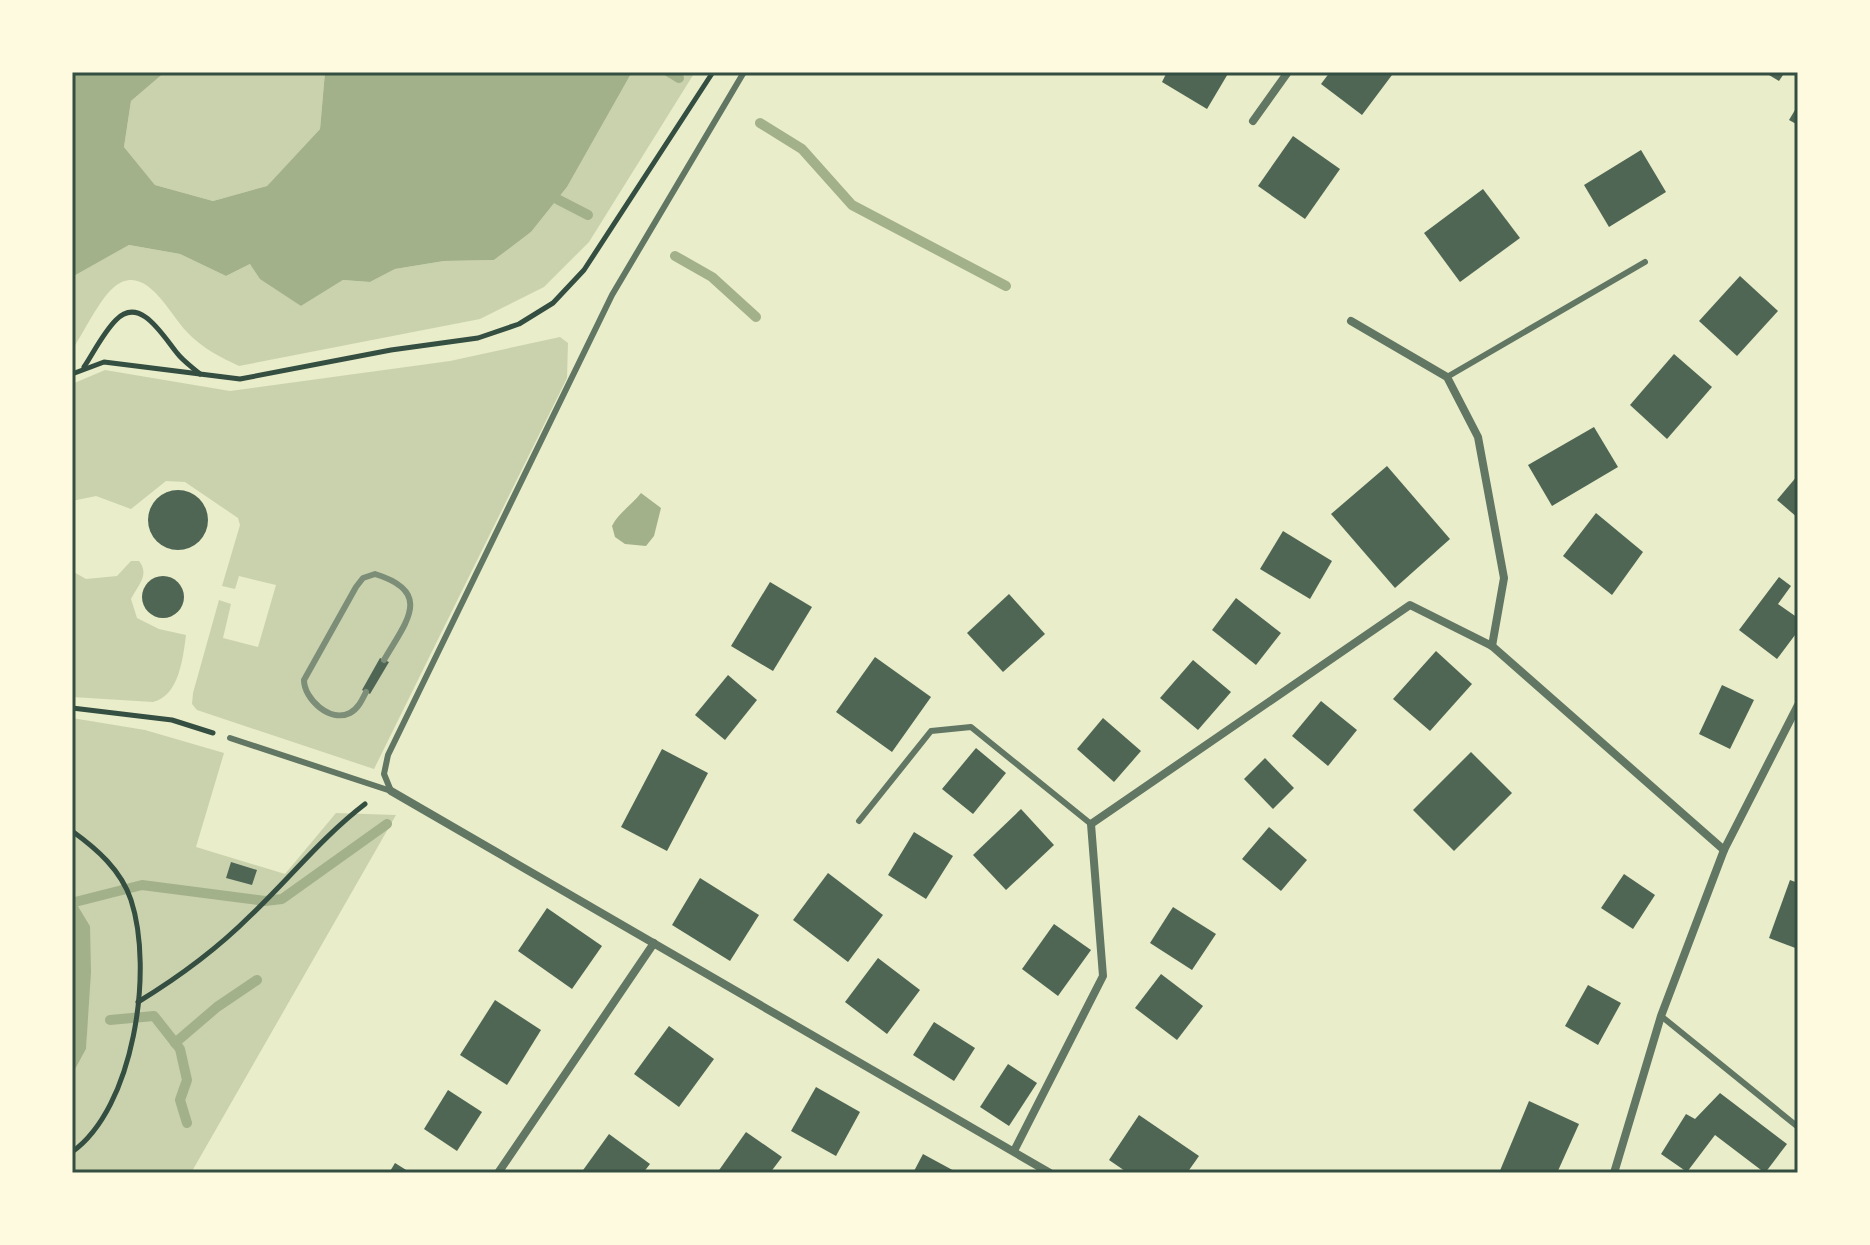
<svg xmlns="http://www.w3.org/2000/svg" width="1870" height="1245" viewBox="0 0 1870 1245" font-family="Helvetica,sans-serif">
<rect width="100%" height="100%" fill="#e9edc9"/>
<g fill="#cad2ad">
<path d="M 165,72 L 325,72 L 320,129 L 267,186 L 213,201 L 155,185 L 124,147 L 131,101 Z"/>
<path d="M 632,72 L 695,72 L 589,242 L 544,287 L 480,319 L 239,366 C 220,357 202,348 187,332 C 169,314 145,260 113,288 C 99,300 83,334 72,350 L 72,277 L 129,245 L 180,254 L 226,276 L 250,264 L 301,306 L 343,280 L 370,282 L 395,269 L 444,261 L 494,260 L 531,232 L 567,187 Z"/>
<path d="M 560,337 L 568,343 L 567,378 L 374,769 L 197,710 L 192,704 L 193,693 L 219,600 L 231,604 L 223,638 L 258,647 L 276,585 L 239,576 L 235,589 L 222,586 L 240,525 L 238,518 L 185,482 L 166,481 L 131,509 L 96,496 L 72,501 L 72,384 L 105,370 L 230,391 L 450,361 Z"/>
<path d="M 131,561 L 139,561 C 150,575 138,585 131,599 L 137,618 L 159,629 L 186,635 C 183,658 179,696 153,702 L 72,697 L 72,571 L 86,579 L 117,576 Z"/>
<path d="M 72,718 L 145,730 L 224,753 L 196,847 L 285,874 L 336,813 L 396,815 L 191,1173 L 72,1173 L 72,1075 L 86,1049 L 90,926 L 72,896 Z"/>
</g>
<g fill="#a3b18a">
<path d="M 72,72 L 165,72 L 131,101 L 124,147 L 155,185 L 213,201 L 267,186 L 320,129 L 325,72 L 632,72 L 567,187 L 531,232 L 494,260 L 444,261 L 395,269 L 370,282 L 343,280 L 301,306 L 260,279 L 250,264 L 226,276 L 180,254 L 129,245 L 72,277 Z"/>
<path d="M 641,493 L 661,508 L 654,536 L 646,546 L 625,544 L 615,537 L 612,526 C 618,513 631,506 641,493 Z"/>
<path d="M 72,896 L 90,926 L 91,972 L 86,1049 L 72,1075 Z"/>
</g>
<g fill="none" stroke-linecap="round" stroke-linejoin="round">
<g stroke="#a3b18a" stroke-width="10">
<path d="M 669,72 L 679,78"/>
<path d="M 760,123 L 802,149 L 852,205 L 1006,286"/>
<path d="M 557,199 L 588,215"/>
<path d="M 675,256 L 712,277 L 756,317"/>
<path d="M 75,902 L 142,885 L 265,901 L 282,899 L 387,824"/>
<path d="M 110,1020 L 154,1016 L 180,1049 L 187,1080 L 180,1100 L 187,1123"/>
<path d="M 175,1043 L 217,1007 L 257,980"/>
</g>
</g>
<g fill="#4f6655">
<path d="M 1167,72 L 1229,72 L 1207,109 L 1162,82 Z"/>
<path d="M 1330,72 L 1388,72 L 1392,75 L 1362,115 L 1321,84 Z"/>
<path d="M 1764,72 L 1785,72 L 1779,81 Z"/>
<path d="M 1798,105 L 1798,125 L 1789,120 Z"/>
<path d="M 1293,136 L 1340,169 L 1305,219 L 1258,186 Z"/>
<path d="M 1641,150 L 1666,192 L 1609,227 L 1584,185 Z"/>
<path d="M 1483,189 L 1520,238 L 1460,282 L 1424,233 Z"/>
<path d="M 1740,276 L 1778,311 L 1737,356 L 1699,321 Z"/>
<path d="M 1674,354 L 1712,387 L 1667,439 L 1630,405 Z"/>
<path d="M 1594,427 L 1618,467 L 1552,506 L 1528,465 Z"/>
<path d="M 1387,466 L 1450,539 L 1395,588 L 1331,514 Z"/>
<path d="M 1798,475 L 1798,518 L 1777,500 Z"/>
<circle cx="178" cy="520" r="30"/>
<path d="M 1596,513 L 1643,552 L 1612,595 L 1563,556 Z"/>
<path d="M 1283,531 L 1332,561 L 1310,599 L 1260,569 Z"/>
<circle cx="163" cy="597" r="21"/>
<path d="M 1779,577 L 1791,586 L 1778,604 L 1798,618 L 1798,631 L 1777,659 L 1739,630 Z"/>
<path d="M 770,582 L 812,607 L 773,671 L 731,646 Z"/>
<path d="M 1009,594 L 1045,634 L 1003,672 L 967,633 Z"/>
<path d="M 1236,598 L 1281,633 L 1256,665 L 1212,630 Z"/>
<path d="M 1436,651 L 1472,684 L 1430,731 L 1393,699 Z"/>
<path d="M 875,657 L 931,697 L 892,752 L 836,712 Z"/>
<path d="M 380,658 L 389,662 L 370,694 L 362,690 Z"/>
<path d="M 1193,660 L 1231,692 L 1198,730 L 1160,698 Z"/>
<path d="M 728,675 L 757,700 L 725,740 L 695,715 Z"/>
<path d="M 1722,685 L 1754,700 L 1730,749 L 1699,734 Z"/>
<path d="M 1321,701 L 1357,730 L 1328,766 L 1292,736 Z"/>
<path d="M 1103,718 L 1141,751 L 1114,782 L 1077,749 Z"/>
<path d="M 976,748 L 1006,773 L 973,814 L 942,789 Z"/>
<path d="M 662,749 L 708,773 L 667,851 L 621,827 Z"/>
<path d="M 1471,752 L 1512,793 L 1454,851 L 1413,810 Z"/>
<path d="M 1265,758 L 1294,788 L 1273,809 L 1244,779 Z"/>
<path d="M 1021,809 L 1054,845 L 1006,890 L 973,855 Z"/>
<path d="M 1269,827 L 1307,860 L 1281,891 L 1242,859 Z"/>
<path d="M 914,832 L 953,856 L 926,899 L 888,875 Z"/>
<path d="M 231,862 L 257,870 L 252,885 L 226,878 Z"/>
<path d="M 828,873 L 883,915 L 848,962 L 793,920 Z"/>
<path d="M 1624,874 L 1655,895 L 1633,929 L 1601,908 Z"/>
<path d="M 700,878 L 759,915 L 730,961 L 672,925 Z"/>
<path d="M 1790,880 L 1798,883 L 1798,949 L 1769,938 Z"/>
<path d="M 1173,907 L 1216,934 L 1192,970 L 1150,943 Z"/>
<path d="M 547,908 L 602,946 L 572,989 L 518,951 Z"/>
<path d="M 1054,924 L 1091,950 L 1058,996 L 1022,969 Z"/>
<path d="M 878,958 L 920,990 L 887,1034 L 845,1002 Z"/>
<path d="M 1161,974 L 1203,1006 L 1177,1040 L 1135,1008 Z"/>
<path d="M 1588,985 L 1621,1003 L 1598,1045 L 1565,1026 Z"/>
<path d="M 495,1000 L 541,1030 L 507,1085 L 460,1055 Z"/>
<path d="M 934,1022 L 975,1048 L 954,1081 L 913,1055 Z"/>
<path d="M 669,1026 L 714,1059 L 679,1107 L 634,1074 Z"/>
<path d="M 1008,1064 L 1037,1083 L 1009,1126 L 980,1107 Z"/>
<path d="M 816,1087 L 860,1112 L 836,1156 L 791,1131 Z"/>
<path d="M 448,1090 L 482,1112 L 457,1151 L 424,1129 Z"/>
<path d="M 1720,1093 L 1787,1144 L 1765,1173 L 1715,1135 L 1687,1172 L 1661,1154 L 1686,1114 L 1695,1119 Z"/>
<path d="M 1529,1101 L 1579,1124 L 1557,1173 L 1499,1173 Z"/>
<path d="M 1139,1115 L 1199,1156 L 1187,1173 L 1128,1173 L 1109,1160 Z"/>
<path d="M 746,1132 L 782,1157 L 770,1173 L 717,1173 Z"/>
<path d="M 609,1134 L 650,1164 L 643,1173 L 581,1173 Z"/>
<path d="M 923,1154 L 958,1173 L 913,1173 Z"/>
<path d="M 395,1163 L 411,1173 L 389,1173 Z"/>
</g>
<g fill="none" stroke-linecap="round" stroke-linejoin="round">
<g stroke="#344e41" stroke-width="5">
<path d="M 84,367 C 94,352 103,333 116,320 C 140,295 163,336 177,353 C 183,361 192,367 200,374"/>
<path d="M 72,374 L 104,362 L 240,379 L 391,350 L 478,338 L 519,324 L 553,303 L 584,270 L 713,72"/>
<path d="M 72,708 L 172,720 L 213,733"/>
<path d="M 72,831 C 97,849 121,870 131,900 C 154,970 134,1108 72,1152"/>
<path d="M 138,1002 C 179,977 216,950 250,916 C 289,879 322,837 365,804"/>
</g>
<g stroke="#617663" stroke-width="6">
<path d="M 1447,377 L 1645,262"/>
<path d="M 230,738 L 391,791"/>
<path d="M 391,791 L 384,774 L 388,755 L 612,295 L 744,72"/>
<path d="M 859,821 L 931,731 L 971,727 L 1091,824"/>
<path d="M 1661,1016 L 1798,1127"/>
</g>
<g stroke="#617663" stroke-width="8">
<path d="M 1253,121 L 1288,72"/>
<path d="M 1351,321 L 1447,377 L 1478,437 L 1504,578 L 1492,646"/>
<path d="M 391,791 L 1050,1173"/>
<path d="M 1015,1149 L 1103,976 L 1091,824 L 1410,605 L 1492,646 L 1724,850"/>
<path d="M 498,1173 L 654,943"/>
<path d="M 1614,1173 L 1661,1016 L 1724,850 L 1798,705"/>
</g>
<path stroke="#7c8e77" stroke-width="6" d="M 366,692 C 362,700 358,709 350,713 C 330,723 304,699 304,680 L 356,587 L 363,578 L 375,574 C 434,592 406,622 384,660"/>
</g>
<rect width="1870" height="1245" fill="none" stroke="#fefae0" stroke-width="148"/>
<rect x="74" y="74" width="1722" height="1097" fill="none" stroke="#344e41" stroke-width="3"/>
</svg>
